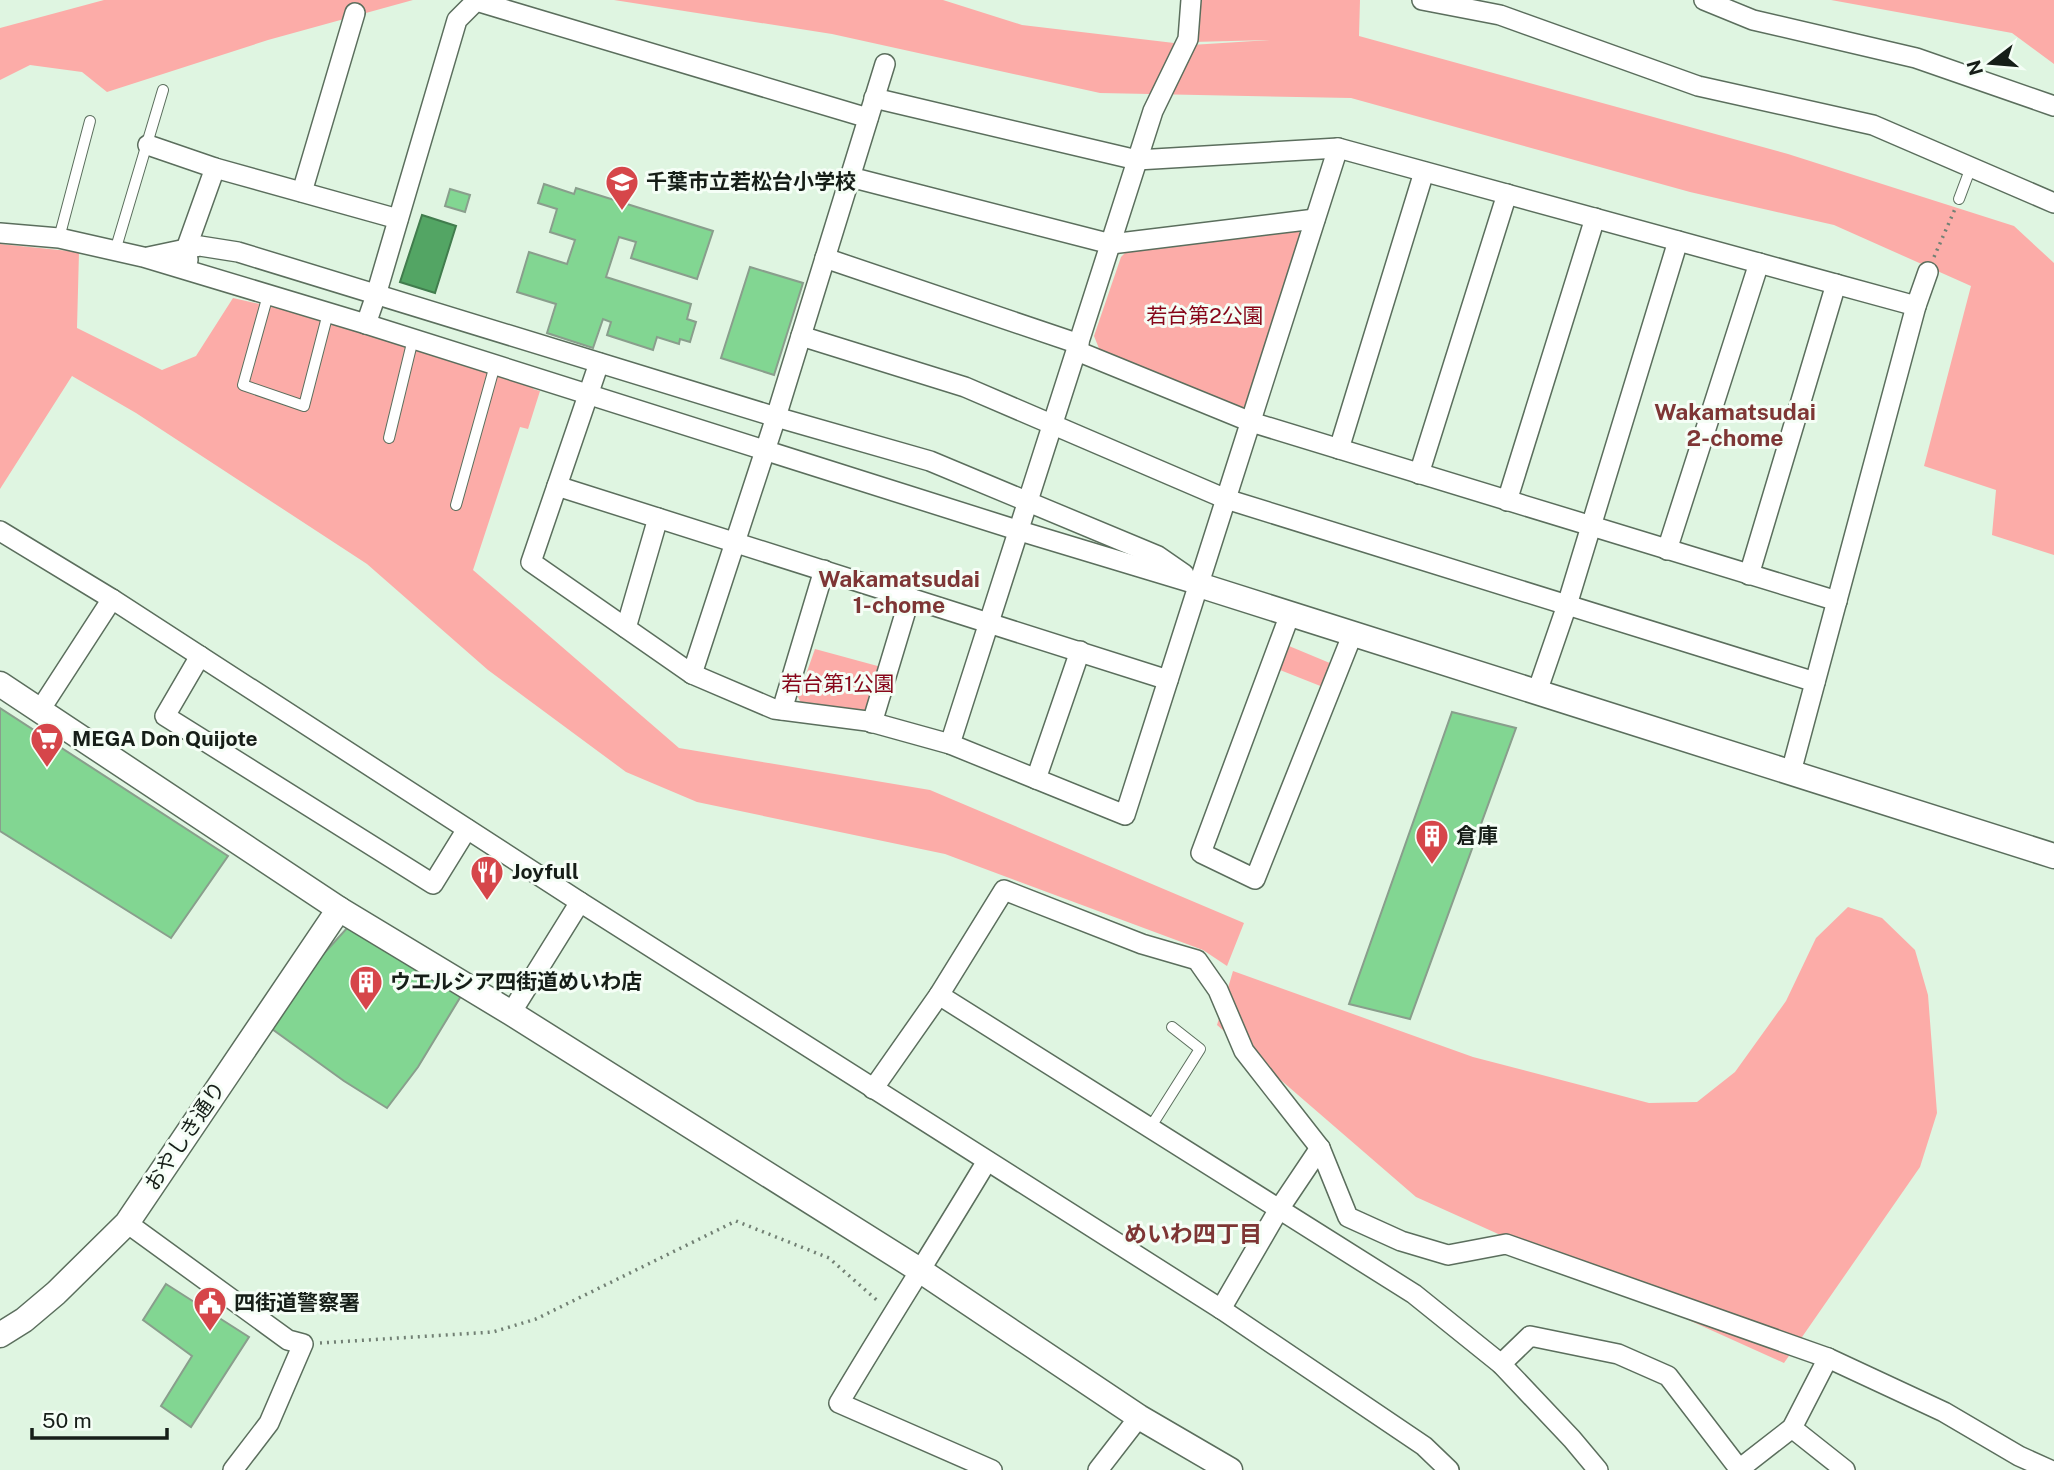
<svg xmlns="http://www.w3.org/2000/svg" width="2054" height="1470" viewBox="0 0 2054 1470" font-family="'Public Sans','Noto Sans JP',sans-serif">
<rect width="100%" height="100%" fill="#dff5e1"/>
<g fill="#fcaca8">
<path d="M 104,0 L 413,0 L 268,40 L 107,92 L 82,72 L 30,65 L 0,80 L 0,28 Z"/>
<path d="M 614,0 L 943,0 L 1022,25 L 1191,45 L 1270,40 L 1192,42 L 1195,0 L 1360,0 L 1359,36 L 1788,154 L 2014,226 L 2054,263 L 2054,555 L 1992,535 L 1996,490 L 1924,466 L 1971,286 L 1834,225 L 1690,192 L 1351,98 L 1100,93 L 832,34 Z"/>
<path d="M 1831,0 L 2054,0 L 2054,64 L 2012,33 Z"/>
<path d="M 1298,231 L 1306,240 L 1254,407 L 1241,411 L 1100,351 L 1094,336 L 1121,257 L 1126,252 Z"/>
<path d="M 0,244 L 79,252 L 77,328 L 162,370 L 196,356 L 233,298 L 357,326 L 534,385 L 533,389 L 540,391 L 528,429 L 520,427 L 473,570 L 679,748 L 930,790 L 1244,923 L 1227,966 L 1203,950 L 945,854 L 697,802 L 626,772 L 488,670 L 367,564 L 136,413 L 72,376 L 0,489 Z"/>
<path d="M 1289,646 L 1337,666 L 1328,689 L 1280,670 Z"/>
<path d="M 815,649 L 885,668 L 872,710 L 862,716 L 802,705 L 798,697 Z"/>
<path d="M 1848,907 L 1882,918 L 1915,950 L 1928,995 L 1937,1113 L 1920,1167 L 1784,1363 L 1416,1197 L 1217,1025 L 1233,971 L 1473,1057 L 1649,1103 L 1697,1102 L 1735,1072 L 1786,1001 L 1816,938 Z"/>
</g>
<path fill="#53a564" stroke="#417c4d" stroke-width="2" d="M 422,215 L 456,226 L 435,293 L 400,282 Z"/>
<g fill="#82d692" stroke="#899e8c" stroke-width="2">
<path d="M 544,184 L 574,194 L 576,188 L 713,231 L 697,279 L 631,258 L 636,242 L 619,237 L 606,277 L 691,304 L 687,319 L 696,322 L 690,342 L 680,339 L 679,344 L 657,337 L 653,350 L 607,335 L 611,322 L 603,319 L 593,348 L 547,333 L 556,304 L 517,292 L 529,252 L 567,264 L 575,240 L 550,232 L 557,209 L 538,203 Z"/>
<path d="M 450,189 L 470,195 L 465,212 L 445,206 Z"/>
<path d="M 750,267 L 803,283 L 774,375 L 721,358 Z"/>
<path d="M 0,708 L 228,856 L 171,938 L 0,831 Z"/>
<path d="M 1452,712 L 1516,728 L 1410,1019 L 1349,1004 Z"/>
<path d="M 348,927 L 461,996 L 418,1067 L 387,1108 L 344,1081 L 272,1029 L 307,972 Z"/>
<path d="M 166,1284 L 249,1337 L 191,1427 L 161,1406 L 192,1356 L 143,1320 Z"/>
</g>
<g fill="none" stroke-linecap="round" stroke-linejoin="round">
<defs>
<g id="service">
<path d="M 1959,199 L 1971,167"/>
<path d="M 59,238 L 90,121"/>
<path d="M 115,251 L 163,90"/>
<path d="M 268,295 L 243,385 L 304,406 L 328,313"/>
<path d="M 389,438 L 413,339"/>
<path d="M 456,505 L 495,365"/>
<path d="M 1150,1128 L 1200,1049 L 1172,1027"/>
</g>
<g id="minor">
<path d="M 1422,0 L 1500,15 L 1698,86 L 1873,125 L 2054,203"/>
<path d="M 1704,0 L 1753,20 L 1916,58 L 2054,106"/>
<path d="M 874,98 L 1137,160 L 1338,148 L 1916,306"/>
<path d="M 148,145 L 215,168 L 398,219"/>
<path d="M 850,177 L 1111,244 L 1315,219"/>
<path d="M 302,192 L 355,13"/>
<path d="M 0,233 L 59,238 L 143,257 L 366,324 L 1020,531 L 1199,585"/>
<path d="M 148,257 L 200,246 L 238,252 L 776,417 L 930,461 L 1158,556 L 1184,574"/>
<path d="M 825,258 L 1079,344"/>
<path d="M 188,260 L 186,249 L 215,168"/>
<path d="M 366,324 L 376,295 L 457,20 L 476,1 L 868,118"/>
<path d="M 801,336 L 965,387 L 1226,499 L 1815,682"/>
<path d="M 1077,351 L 1251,422 L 1837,601"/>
<path d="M 599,363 L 531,562 L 692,674 L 774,709 L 867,721 L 950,744 L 1125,815 L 1338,148"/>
<path d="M 1339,449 L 1424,172"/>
<path d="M 1419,474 L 1507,194"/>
<path d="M 557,486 L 1168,680"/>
<path d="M 1507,501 L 1595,218"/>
<path d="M 0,531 L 112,599 L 580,902 L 1221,1309 L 1424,1446 L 1449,1470"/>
<path d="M 1667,550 L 1759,263"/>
<path d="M 1749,575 L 1836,284"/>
<path d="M 1290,614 L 1201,853 L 1255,879 L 1353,633"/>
<path d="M 626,628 L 658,518"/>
<path d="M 200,656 L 165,716 L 433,884 L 467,829"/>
<path d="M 692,674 L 776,417 L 885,64"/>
<path d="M 1537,692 L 1567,605 L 1678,241"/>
<path d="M 40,710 L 112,599"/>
<path d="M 782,710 L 824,570"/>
<path d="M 872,723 L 910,597"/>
<path d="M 950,744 L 1153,111 L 1188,39 L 1191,0"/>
<path d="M 1791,772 L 1916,306 L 1928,272"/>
<path d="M 1036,779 L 1080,651"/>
<path d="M 939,995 L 1414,1294 L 1501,1364 L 1572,1439 L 1598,1470"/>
<path d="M 511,1013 L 580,902"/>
<path d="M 873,1089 L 939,995 L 1004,890 L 1142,944 L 1197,960 L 1218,990 L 1244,1051 L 1320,1148 L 1348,1217 L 1401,1241 L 1448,1255 L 1506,1244 L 1828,1358 L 1944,1412 L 2019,1456 L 2050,1470"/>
<path d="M 987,1161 C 938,1243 887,1322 839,1403 L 992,1470"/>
<path d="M 127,1223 L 288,1340 L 303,1344 L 269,1423 L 233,1470"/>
<path d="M 1221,1309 L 1279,1209 L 1320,1148"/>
<path d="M 1501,1364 L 1530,1336 L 1618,1354 L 1668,1376 L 1740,1470"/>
<path d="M 1792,1428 L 1845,1470"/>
<path d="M 1098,1470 L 1139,1417"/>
<path d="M 1738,1470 L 1792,1428 L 1828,1358"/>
</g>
<g id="tertiary">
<path d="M 1199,585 L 2054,856"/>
<path d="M 0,684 L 339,909 L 511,1013 L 921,1271 L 1139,1417 L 1230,1470"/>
<path d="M 0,1335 L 24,1320 L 56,1293 L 127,1223 L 339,909"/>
</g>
</defs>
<use href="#service" stroke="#5b6e5d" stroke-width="12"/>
<use href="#minor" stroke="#5b6e5d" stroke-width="22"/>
<use href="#tertiary" stroke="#5b6e5d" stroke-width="27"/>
<g stroke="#728074" stroke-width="3.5" stroke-dasharray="2 5" stroke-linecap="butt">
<path d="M 1934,257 L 1955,209"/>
<path d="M 320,1343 L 493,1332 L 536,1319 L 736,1221 L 829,1258 L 879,1302"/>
</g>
<use href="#service" stroke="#fff" stroke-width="10"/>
<use href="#minor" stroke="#fff" stroke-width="19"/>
<use href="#tertiary" stroke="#fff" stroke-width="24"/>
</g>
<defs>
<symbol id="school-pin" viewBox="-11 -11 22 30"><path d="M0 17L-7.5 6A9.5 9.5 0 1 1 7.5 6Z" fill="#d6464a" stroke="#f5fef6"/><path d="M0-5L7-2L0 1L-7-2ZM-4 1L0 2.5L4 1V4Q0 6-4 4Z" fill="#fff"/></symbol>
<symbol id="supermarket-pin" viewBox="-11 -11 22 30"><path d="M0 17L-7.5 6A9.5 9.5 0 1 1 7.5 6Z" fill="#d6464a" stroke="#f5fef6"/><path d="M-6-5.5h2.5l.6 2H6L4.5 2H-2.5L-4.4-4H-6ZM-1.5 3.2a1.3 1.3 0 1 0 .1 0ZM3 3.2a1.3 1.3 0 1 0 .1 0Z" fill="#fff"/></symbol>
<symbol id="building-pin" viewBox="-11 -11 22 30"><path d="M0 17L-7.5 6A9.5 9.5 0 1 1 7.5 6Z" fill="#d6464a" stroke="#f5fef6"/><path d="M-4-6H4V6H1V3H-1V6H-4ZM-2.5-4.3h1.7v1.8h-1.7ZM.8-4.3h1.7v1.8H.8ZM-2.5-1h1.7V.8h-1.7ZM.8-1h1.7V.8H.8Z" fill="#fff"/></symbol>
<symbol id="restaurant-pin" viewBox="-11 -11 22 30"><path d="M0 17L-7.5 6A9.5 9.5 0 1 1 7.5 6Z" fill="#d6464a" stroke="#f5fef6"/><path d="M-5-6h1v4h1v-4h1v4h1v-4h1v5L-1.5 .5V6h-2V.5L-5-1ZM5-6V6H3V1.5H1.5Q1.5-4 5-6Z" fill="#fff"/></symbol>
<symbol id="civic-pin" viewBox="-11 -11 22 30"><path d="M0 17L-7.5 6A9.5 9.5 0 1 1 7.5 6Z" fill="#d6464a" stroke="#f5fef6"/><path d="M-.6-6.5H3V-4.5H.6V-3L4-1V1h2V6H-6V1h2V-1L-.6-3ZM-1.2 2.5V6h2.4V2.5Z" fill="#fff"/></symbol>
</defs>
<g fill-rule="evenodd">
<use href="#school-pin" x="603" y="163" width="38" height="52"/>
<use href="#supermarket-pin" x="28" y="720" width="38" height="52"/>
<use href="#building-pin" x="1413" y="817" width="38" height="52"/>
<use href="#restaurant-pin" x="468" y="853" width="38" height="52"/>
<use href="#building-pin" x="347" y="963" width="38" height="52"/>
<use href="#civic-pin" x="191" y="1284" width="38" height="52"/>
</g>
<g text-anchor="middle" stroke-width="6" stroke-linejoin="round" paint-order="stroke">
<g font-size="21" font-weight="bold" fill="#161e18" stroke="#f5fef6" text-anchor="start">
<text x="646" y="189">千葉市立若松台小学校</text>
<text x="72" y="746">MEGA Don Quijote</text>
<text x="1456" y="843">倉庫</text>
<text x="512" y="879">Joyfull</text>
<text x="390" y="989">ウエルシア四街道めいわ店</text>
<text x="234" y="1310">四街道警察署</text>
</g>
<g font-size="21" fill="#87071a" stroke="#f5fef6">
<text x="1205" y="323">若台第2公園</text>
<text x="838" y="691">若台第1公園</text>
</g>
<g font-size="21" fill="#161e18" stroke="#f5fef6">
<text transform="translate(185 1136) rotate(-56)" y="7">おやしき通り</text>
</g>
<g font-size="23" font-weight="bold" fill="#7e3635" stroke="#f5fef6">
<text x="1735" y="420">Wakamatsudai<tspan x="1735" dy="26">2-chome</tspan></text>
<text x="899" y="587">Wakamatsudai<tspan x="899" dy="26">1-chome</tspan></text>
<text x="1193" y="1242">めいわ四丁目</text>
</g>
</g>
<g transform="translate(1991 63) rotate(254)" stroke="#f5fef6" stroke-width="5" paint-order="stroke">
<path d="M0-5L12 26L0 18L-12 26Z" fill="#161e18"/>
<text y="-10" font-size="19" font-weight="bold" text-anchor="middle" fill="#161e18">N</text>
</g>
<path d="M32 1428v10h135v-10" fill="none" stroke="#161e18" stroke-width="3.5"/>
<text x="42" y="1428" font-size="21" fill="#161e18" stroke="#f5fef6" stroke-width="5" paint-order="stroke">50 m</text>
</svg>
